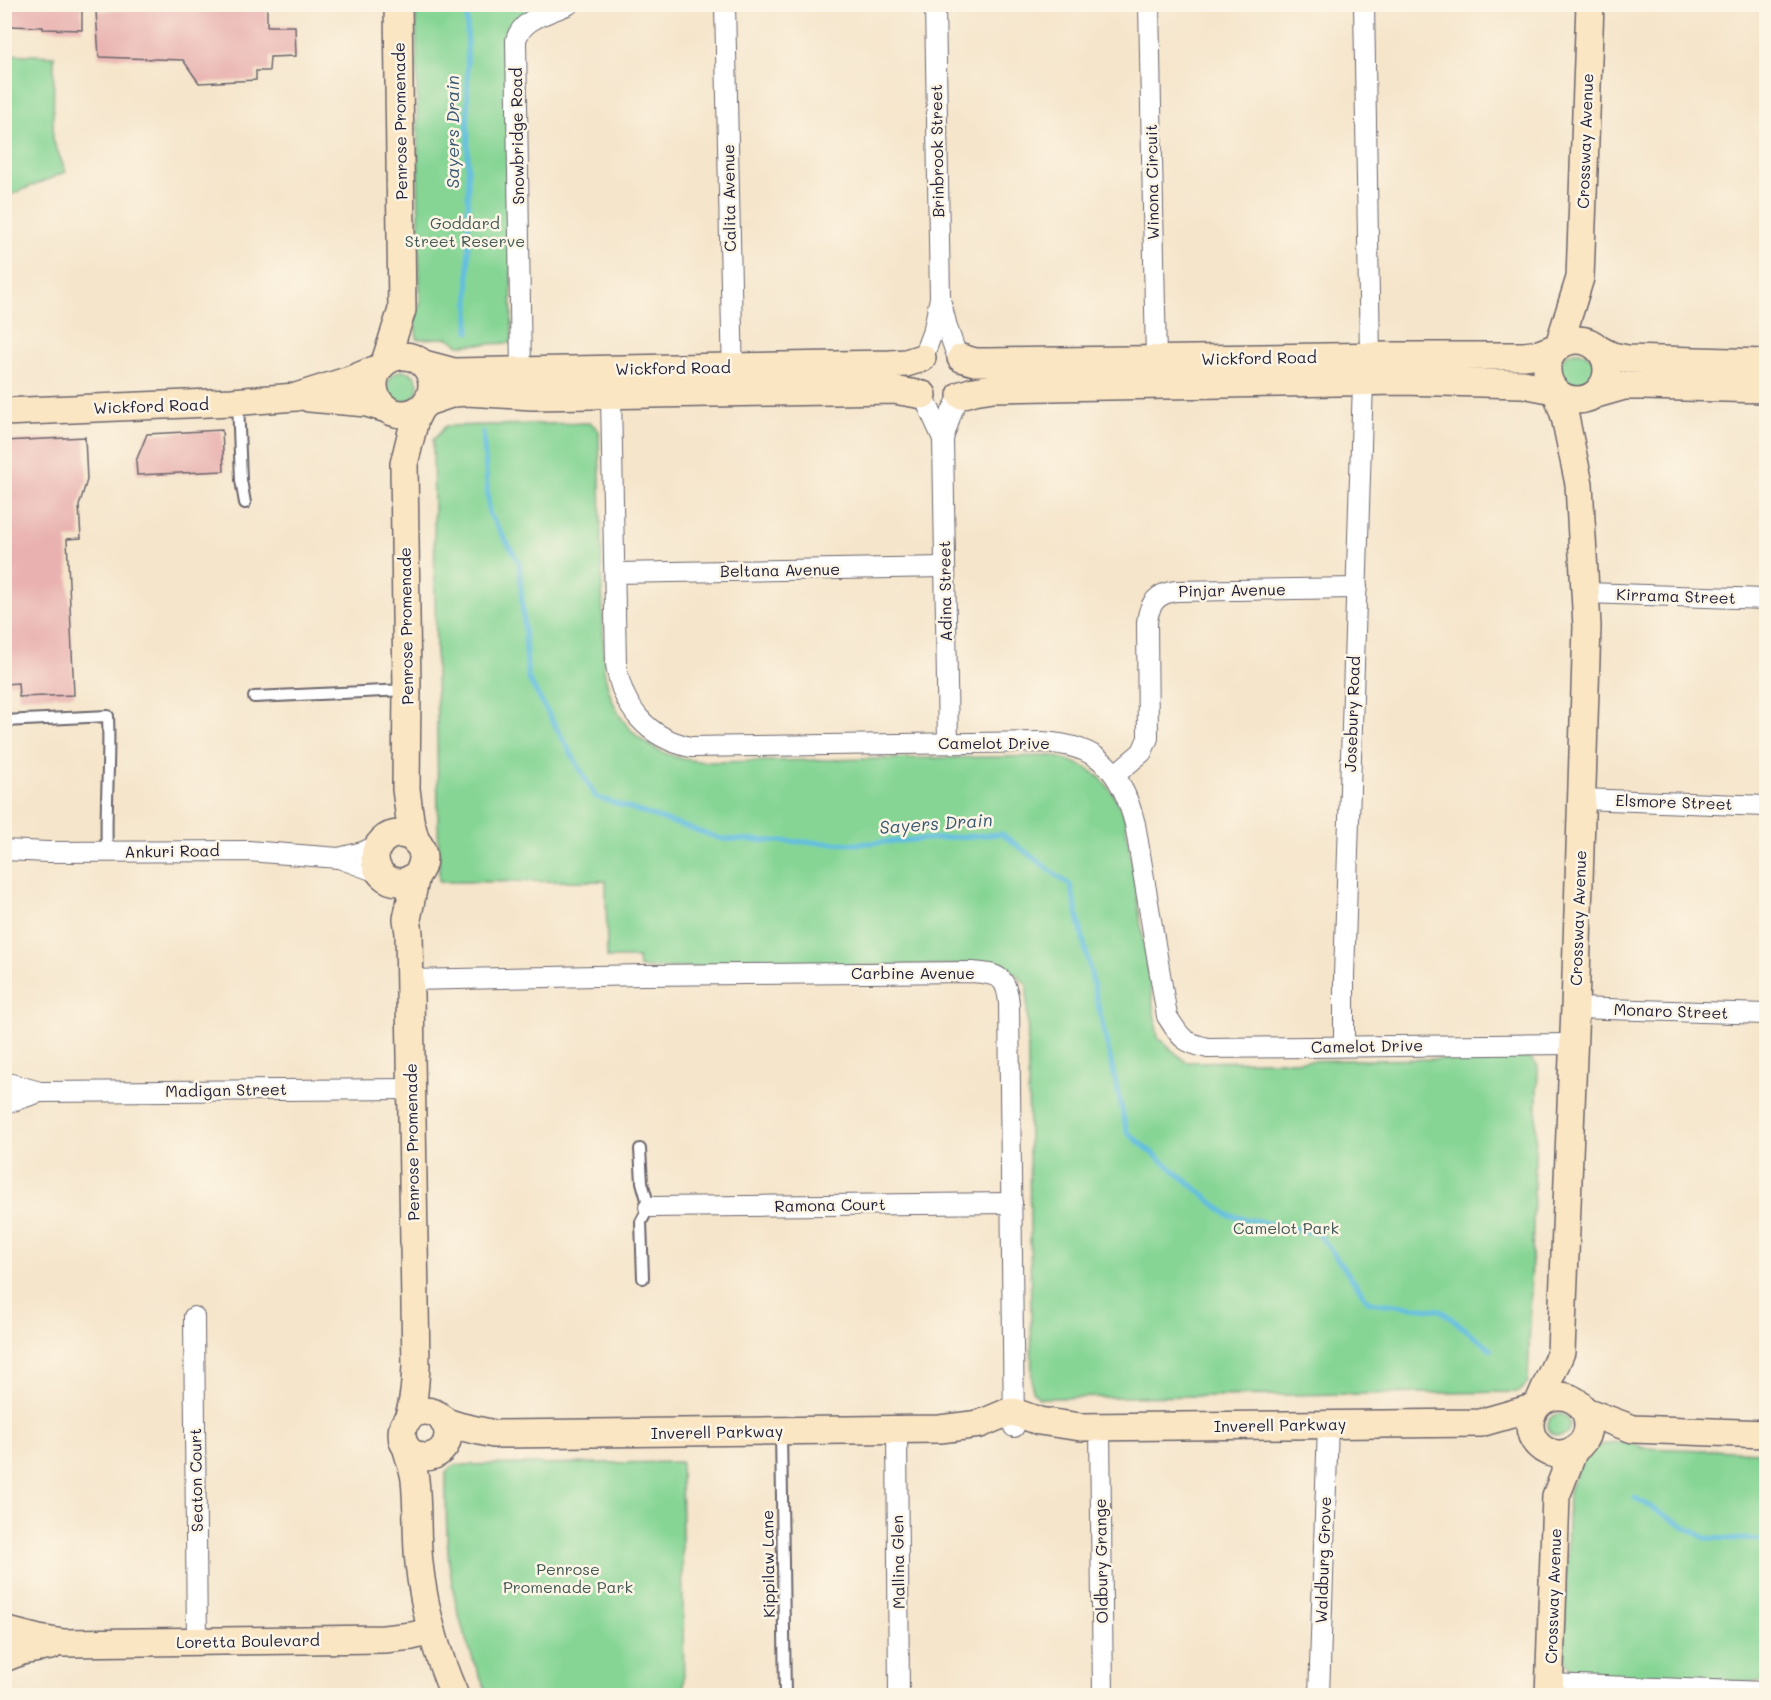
<svg xmlns="http://www.w3.org/2000/svg" width="1771" height="1700" viewBox="0 0 1771 1700" font-family="Mali,sans-serif">
<rect width="100%" height="100%" fill="#fcf5e5"/>
<filter id="ink" filterUnits="userSpaceOnUse"><feTurbulence type="fractalNoise" baseFrequency=".0167" numOctaves="2"/><feDisplacementMap in="SourceGraphic" scale="12" xChannelSelector="R" yChannelSelector="G"/><feConvolveMatrix kernelMatrix="1 2 1 2 8 2 1 2 1" color-interpolation-filters="sRGB"/></filter>
<filter id="wash" filterUnits="userSpaceOnUse"><feTurbulence type="fractalNoise" baseFrequency=".008" numOctaves="4" result="noise"/><feDisplacementMap in="SourceGraphic" scale="24" xChannelSelector="R" yChannelSelector="G"/><feGaussianBlur stdDeviation="1.35" result="paint"/><feColorMatrix in="noise" values="0 0 0 0 0 0 0 0 0 0 0 0 0 0 0 0 0 1.4 0 .05"/><feComposite in="paint" operator="in"/></filter>
<g filter="url(#wash)">
<rect width="100%" height="100%" fill="#f5e5cb"/>
<g fill="#86d595" stroke="#547c68" stroke-width="1.5">
<path d="M 416,5 L 551,5 L 518,19 L 514,23 L 509,34 L 512,343 L 459,345 L 449,338 L 417,339 L 414,314 L 415,311 L 420,307 Z"/>
<path d="M 5,54 L 54,56 L 53,140 L 66,172 L 5,197 Z"/>
<circle cx="1577" cy="370" r="18"/>
<circle cx="403" cy="386" r="15"/>
<path d="M 591,423 L 599,431 L 604,669 C 613,727 649,759 708,762 L 1052,756 C 1093,765 1110,780 1125,819 L 1158,1038 L 1186,1062 L 1530,1058 L 1538,1066 L 1528,1383 L 1519,1392 L 1039,1398 L 1032,1391 L 1027,985 L 1005,964 L 639,968 L 638,958 L 607,958 L 606,881 L 439,882 L 433,440 L 446,426 Z"/>
<circle cx="1559" cy="1425" r="11"/>
<path d="M 1614,1442 L 1632,1443 L 1644,1448 L 1766,1452 L 1766,1682 L 1587,1676 C 1571,1674 1564,1663 1564,1648 L 1569,1491 L 1583,1456 L 1594,1447 Z"/>
<path d="M 681,1462 L 684,1695 L 488,1695 C 467,1650 452,1602 448,1552 C 446,1526 446,1499 446,1473 L 454,1465 Z"/>
</g>
<g fill="none" stroke-linecap="round" stroke-linejoin="round">
<g stroke="#62bee0" stroke-width="5">
<path d="M 467,4 L 469,332"/>
<path d="M 483,432 L 489,513 L 519,562 L 528,678 L 596,797 L 722,839 L 856,844 L 1002,834 L 1071,886 L 1127,1132 L 1228,1215 L 1319,1234 L 1369,1302 L 1440,1310 L 1491,1349"/>
<path d="M 1635,1498 L 1705,1538 L 1766,1540"/>
</g>
</g>
<g id="blocks">
<g fill="#e9b2b0">
<path d="M 7,4 L 82,4 L 82,30 L 43,29 L 43,27 L 6,26 Z"/>
<path d="M 167,4 L 267,4 L 267,26 L 295,26 L 296,56 L 270,57 L 269,71 L 256,71 L 256,80 L 199,83 L 183,60 L 99,57 L 96,11 L 167,8 Z"/>
<path d="M 222,430 L 224,471 L 137,475 L 136,461 L 147,434 Z"/>
<path d="M 85,437 L 87,480 L 79,506 L 81,538 L 67,539 L 74,695 L 19,697 L 18,683 L 4,684 L 4,441 Z"/>
</g>
</g>
</g>
<g filter="url(#ink)">
<use href="#blocks" fill-opacity="0" stroke="#6c666d" stroke-width="1.5"/>
<g fill="none" stroke-linecap="round" stroke-linejoin="round">
<defs>
<g id="lane">
<path d="M 238,402 L 241,480 L 245,503"/>
<path d="M 254,697 L 406,690"/>
<path d="M 4,721 L 108,716 C 110,761 105,807 107,852"/>
<path d="M 640,1149 L 642,1182 L 649,1207 L 641,1222 L 643,1278"/>
<path d="M 781,1432 L 785,1696"/>
</g>
<g id="street">
<path d="M 725,4 L 733,380"/>
<path d="M 1149,4 L 1156,360"/>
<path d="M 1364,4 L 1370,356"/>
<path d="M 941,303 L 947,327 L 956,353"/>
<path d="M 923,357 L 934,328 L 940,298 L 935,4"/>
<path d="M 521,371 L 516,40 C 522,18 550,13 569,4"/>
<path d="M 611,395 L 616,664 C 622,707 647,738 691,747 L 1042,742 C 1100,745 1121,770 1135,824 L 1167,1016 C 1181,1038 1182,1042 1208,1048 L 1574,1044"/>
<path d="M 924,397 L 943,439"/>
<path d="M 615,573 L 945,567"/>
<path d="M 1586,593 L 1766,599"/>
<path d="M 948,743 L 943,439 L 952,411 L 959,398"/>
<path d="M 1116,774 L 1142,752 L 1148,738 L 1147,622 C 1149,604 1157,593 1176,591 L 1357,588"/>
<path d="M 1582,799 L 1766,806"/>
<path d="M 4,850 L 48,852 L 248,851 L 339,858 L 380,873"/>
<path d="M 339,858 L 363,852 L 380,844"/>
<path d="M 410,980 L 644,975 L 972,972 C 998,974 1007,976 1009,1004 L 1014,1427"/>
<path d="M 1575,1008 L 1766,1014"/>
<path d="M 1344,1046 L 1344,976 L 1363,382"/>
<path d="M 4,1082 L 40,1092 L 411,1089"/>
<path d="M 4,1104 L 40,1092"/>
<path d="M 649,1207 L 1012,1203"/>
<path d="M 194,1317 L 197,1642"/>
<path d="M 1100,1427 L 1103,1696"/>
<path d="M 897,1429 L 899,1696"/>
<path d="M 1549,1684 L 1766,1692"/>
<path d="M 1319,1696 L 1328,1425"/>
</g>
<g id="secondary">
<circle cx="1577" cy="370" r="30"/>
<path d="M 1559,345 L 1580,278 L 1590,4"/>
<path d="M 1600,350 L 1612,356 L 1627,359 L 1766,363"/>
<circle cx="403" cy="385" r="29"/>
<path d="M 961,358 L 975,362 L 987,362 L 1390,356 L 1524,356 L 1539,354 L 1557,347"/>
<path d="M 385,362 L 402,310 L 398,4"/>
<path d="M 424,364 L 454,372 L 890,364 L 906,363 L 922,358"/>
<path d="M 1596,394 L 1624,386 L 1643,386 L 1766,389"/>
<path d="M 961,395 L 974,391 L 993,388 L 1401,381 L 1523,384 L 1554,390"/>
<path d="M 309,398 L 367,403 L 384,408"/>
<path d="M 427,402 L 454,393 L 467,392 L 532,396 L 894,390 L 923,395"/>
<path d="M 4,412 L 232,402 L 296,397 L 350,380 L 379,368"/>
<circle cx="399" cy="858" r="24"/>
<path d="M 416,842 L 410,820 L 406,789 L 407,690 L 404,464 L 415,419 L 420,409"/>
<circle cx="1559" cy="1425" r="29"/>
<path d="M 1538,1404 L 1561,1352 L 1575,1008 L 1587,626 L 1579,484 L 1565,417 L 1557,393"/>
<path d="M 1585,1411 L 1633,1429 L 1766,1434"/>
<circle cx="425" cy="1434" r="23"/>
<path d="M 408,1419 C 414,1402 415,1385 416,1366 L 409,933 L 407,919 L 416,875"/>
<path d="M 443,1421 L 462,1427 L 494,1434 L 940,1429 L 980,1424 L 1006,1413 L 1014,1412 L 1039,1421 L 1081,1427 L 1480,1423 L 1536,1407"/>
<path d="M 407,1449 C 409,1459 414,1469 415,1480 C 418,1507 416,1535 419,1563 C 424,1609 436,1653 455,1696"/>
<path d="M 4,1630 L 39,1639 L 64,1643 L 384,1639 L 412,1636 L 432,1631"/>
<path d="M 4,1658 L 22,1651 L 51,1646"/>
<path d="M 1549,1696 L 1556,1496 L 1574,1450"/>
</g>
</defs>
<use href="#lane" stroke="#6c666d" stroke-width="14"/>
<use href="#street" stroke="#6c666d" stroke-width="22"/>
<use href="#secondary" stroke="#6c666d" stroke-width="30"/>
<use href="#lane" stroke="#fff" stroke-width="10"/>
<use href="#street" stroke="#fff" stroke-width="20"/>
<use href="#secondary" stroke="#fbe6c4" stroke-width="27"/>
</g>
</g>
<g text-anchor="middle" stroke-width="5" stroke-linejoin="round" paint-order="stroke">
<g font-size="16" fill="#22223b" stroke="#fcf5e5">
<text transform="translate(400 121) rotate(-91)" y="6">Penrose Promenade</text>
<text transform="translate(517 136) rotate(-91)" y="6">Snowbridge Road</text>
<text transform="translate(1585 141) rotate(-88)" y="6">Crossway Avenue</text>
<text transform="translate(937 151) rotate(-91)" y="6">Brinbrook Street</text>
<text transform="translate(1152 182) rotate(-91)" y="6">Winona Circuit</text>
<text transform="translate(729 198) rotate(-91)" y="6">Calita Avenue</text>
<text transform="translate(1259 358) rotate(-1)" y="6">Wickford Road</text>
<text transform="translate(673 368) rotate(-1)" y="6">Wickford Road</text>
<text transform="translate(151 406) rotate(-2)" y="6">Wickford Road</text>
<text transform="translate(780 570) rotate(-1)" y="6">Beltana Avenue</text>
<text transform="translate(1232 590) rotate(-1)" y="6">Pinjar Avenue</text>
<text transform="translate(945 591) rotate(-91)" y="6">Adina Street</text>
<text transform="translate(1676 596) rotate(2)" y="6">Kirrama Street</text>
<text transform="translate(406 626) rotate(-91)" y="6">Penrose Promenade</text>
<text transform="translate(1352 714) rotate(-88)" y="6">Josebury Road</text>
<text x="994" y="749">Camelot Drive</text>
<text transform="translate(1674 802) rotate(2)" y="6">Elsmore Street</text>
<text transform="translate(172 851) rotate(-1)" y="6">Ankuri Road</text>
<text transform="translate(1578 918) rotate(-88)" y="6">Crossway Avenue</text>
<text x="913" y="979">Carbine Avenue</text>
<text transform="translate(1671 1011) rotate(2)" y="6">Monaro Street</text>
<text transform="translate(1367 1046) rotate(-1)" y="6">Camelot Drive</text>
<text transform="translate(226 1090) rotate(-1)" y="6">Madigan Street</text>
<text transform="translate(412 1142) rotate(-91)" y="6">Penrose Promenade</text>
<text transform="translate(830 1205) rotate(-1)" y="6">Ramona Court</text>
<text transform="translate(1280 1425) rotate(-1)" y="6">Inverell Parkway</text>
<text transform="translate(717 1432) rotate(-1)" y="6">Inverell Parkway</text>
<text transform="translate(196 1480) rotate(-91)" y="6">Seaton Court</text>
<text transform="translate(1323 1560) rotate(-88)" y="6">Waldburg Grove</text>
<text transform="translate(1101 1561) rotate(-91)" y="6">Oldbury Grange</text>
<text transform="translate(898 1562) rotate(-91)" y="6">Mallina Glen</text>
<text transform="translate(768 1564) rotate(-91)" y="6">Kippilaw Lane</text>
<text transform="translate(1553 1596) rotate(-88)" y="6">Crossway Avenue</text>
<text transform="translate(248 1641) rotate(-1)" y="6">Loretta Boulevard</text>
</g>
<g font-size="16" fill="#405856" stroke="#fcf5e5">
<text x="465" y="229">Goddard<tspan x="465" dy="18">Street Reserve</tspan></text>
<text x="1286" y="1234">Camelot Park</text>
<text x="568" y="1575">Penrose<tspan x="568" dy="18">Promenade Park</tspan></text>
</g>
<g font-size="18" font-style="italic" fill="#385975" stroke="#fcf5e5">
<text transform="translate(453 132) rotate(-90)" y="6">Sayers Drain</text>
<text transform="translate(936 824) rotate(-4)" y="6">Sayers Drain</text>
</g>
</g>
<rect width="1771" height="1700" fill="none" stroke="#fcf5e5" stroke-width="24"/>
</svg>
